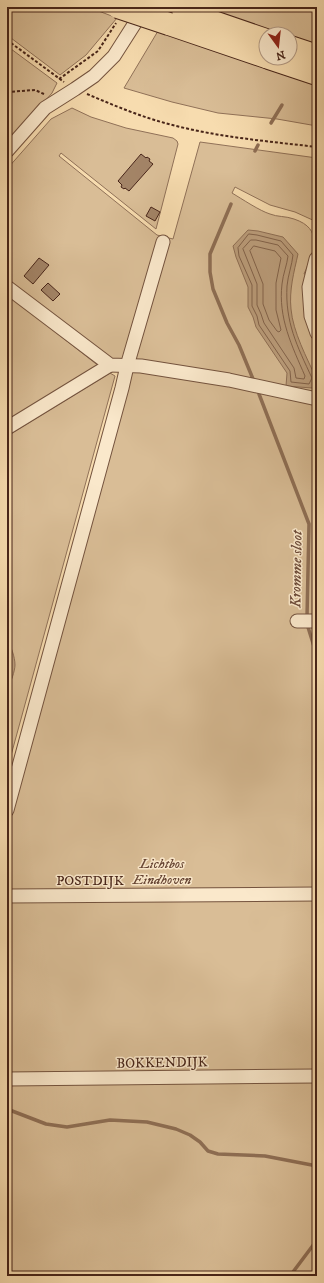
<svg xmlns="http://www.w3.org/2000/svg" width="324" height="1283" viewBox="0 0 324 1283" font-family="'IM FELL DW Pica',serif">
<rect width="100%" height="100%" fill="#f7dcaf"/>
<filter id="stains"><feTurbulence type="fractalNoise" baseFrequency=".005" numOctaves="4"/><feColorMatrix values="0 0 0 0 .2 0 0 0 0 .09 0 0 0 0 .02 0 0 0 .5 -.17"/></filter>
<radialGradient id="worn" r=".72"><stop offset=".6" stop-color="#630" stop-opacity="0"/><stop offset="1" stop-color="#630" stop-opacity=".3"/></radialGradient>
<g fill="#d9bd96" stroke="#907158">
<path d="M 7,7 L 88,7 L 117,18 L 86,55 L 60,75 L 7,35 Z"/>
<path d="M 205,7 L 317,7 L 317,49 L 290,39 L 290,34 L 277,34 Z"/>
<path d="M 158,31 L 317,79 L 317,126 L 277,119 L 218,113 L 172,102 L 124,88 Z"/>
<path d="M 7,46 L 57,83 L 52,93 L 7,144 Z"/>
<path d="M 72,108 L 91,117 L 126,128 L 173,138 L 177,141 L 178,144 L 156,229 L 61,153 L 59,156 L 157,235 L 173,239 L 200,142 L 317,158 L 317,222 L 295,212 L 270,205 L 235,187 L 232,193 C 242,199 260,211 270,214 C 277,217 286,216 294,219 C 324,229 314,251 304,274 L 317,277 L 317,1276 L 7,1276 L 7,786 L 121,373 L 102,364 L 7,290 L 7,169 L 51,119 Z"/>
<path d="M 7,294 L 100,367 L 7,423 Z"/>
<path d="M 110,373 L 115,376 L 7,770 L 7,687 L 10,685 L 11,645 L 7,640 L 7,436 Z"/>
</g>
<g fill="#bc9e7c" stroke="#8e6e54">
<path d="M 248,230 L 258,231 L 283,237 L 298,254 C 294,272 289,290 291,309 C 293,332 307,358 316,378 L 312,388 L 286,386 L 287,373 L 256,327 L 253,317 L 248,307 L 248,287 L 236,257 L 233,246 Z"/>
<path d="M 7,640 C 11,646 15,657 15,665 C 15,670 11,684 7,687 Z"/>
</g>
<g fill="none" stroke-linecap="round" stroke-linejoin="round">
<g stroke="#82624a" stroke-width="1">
<path d="M 249,234 L 257,235 L 281,241 L 293,255 C 292,265 288,275 287,286 C 285,322 297,346 312,378 L 309,384 L 291,382 L 290,371 L 259,325 L 257,316 L 252,306 L 252,285 L 239,256 L 238,248 Z"/>
<path d="M 251,240 L 256,240 L 278,245 L 288,256 C 287,265 283,274 282,284 C 278,318 292,346 305,376 L 304,379 L 296,378 L 294,368 L 264,323 L 261,314 L 257,305 L 257,284 L 243,249 Z"/>
<path d="M 254,246 L 275,251 L 281,258 L 276,283 L 276,310 L 281,330 L 279,332 L 277,331 L 269,320 L 263,304 L 263,284 L 250,251 Z"/>
</g>
<g stroke="#8e6e54" stroke-width="3.5">
<path d="M 271,123 L 282,105"/>
<path d="M 255,151 L 258,145"/>
<path d="M 231,204 L 210,254 L 210,272 L 213,289 L 227,323 L 239,345 L 253,379"/>
<path d="M 259,394 L 309,524 L 307,617"/>
<path d="M 307,624 L 317,656"/>
<path d="M 7,1109 L 46,1124 L 67,1127 L 110,1120 L 147,1122 L 176,1129 L 190,1135 L 200,1142 L 208,1151 L 218,1154 L 265,1156 L 317,1166"/>
<path d="M 290,1276 L 317,1240"/>
</g>
</g>
<g fill="#a38467" stroke="#482519">
<path d="M 141,154 L 146,158 L 147,157 L 150,159 L 149,161 L 153,164 L 129,191 L 125,188 L 124,189 L 121,187 L 122,185 L 118,181 Z"/>
<path d="M 151,207 L 160,212 L 155,221 L 146,216 Z"/>
<path d="M 39,258 L 49,265 L 33,284 L 24,276 Z"/>
<path d="M 48,283 L 60,294 L 53,301 L 41,290 Z"/>
</g>
<g fill="none" stroke-linecap="round" stroke-linejoin="round">
<defs>
<g id="street">
<path d="M 7,151 L 45,108 L 75,89 L 94,76 L 114,56 L 144,9"/>
<path d="M 316,259 L 309,287 L 311,316 L 317,333"/>
<path d="M 7,287 L 110,365 L 141,366 L 229,380 L 317,399"/>
<path d="M 7,428 L 110,365"/>
<path d="M 297,621 L 312,621"/>
<path d="M 7,810 L 122,388 L 127,366 L 163,242"/>
<path d="M 7,896 L 317,894"/>
<path d="M 7,1079 L 317,1076"/>
</g>
<g id="highway">
<path d="M 170,7 L 266,40"/>
<path d="M 169,24 L 266,57"/>
<path d="M 290,47 L 317,56"/>
<path d="M 269,58 L 317,74"/>
</g>
</defs>
<use href="#street" stroke="#74533e" stroke-width="15"/>
<use href="#highway" stroke="#482519" stroke-width="24"/>
<g stroke="#482519" stroke-width="2" stroke-dasharray="3 2" stroke-linecap="butt">
<path d="M 7,40 L 64,82"/>
<path d="M 59,79 L 98,51 L 116,23"/>
<path d="M 7,92 L 35,90 L 44,94"/>
<path d="M 87,94 C 113,105 139,116 165,123 C 215,137 266,141 317,147"/>
</g>
<use href="#street" stroke="#fae8cb" stroke-width="13"/>
<use href="#highway" stroke="#f7dcaf" stroke-width="22"/>
<defs>
<path id="highway-bridge" d="M 118,7 L 169,24"/>
</defs>
<use href="#highway-bridge" stroke="#482519" stroke-width="24" stroke-linecap="butt"/>
<use href="#highway-bridge" stroke="#f7dcaf" stroke-width="22"/>
</g>
<g text-anchor="middle" stroke-width="3" stroke-linejoin="round" paint-order="stroke">
<g font-size="14" font-style="italic" fill="#654332" stroke="#fae8cb">
<text x="162" y="868">Lichtbos<tspan x="162" dy="16">Eindhoven</tspan></text>
</g>
<g font-size="14" fill="#482519" stroke="#fae8cb">
<text x="90" y="885">POSTDIJK</text>
<text transform="translate(162 1062) rotate(-1)" y="5">BOKKENDIJK</text>
</g>
<g font-size="15" font-style="italic" fill="#6b4937" stroke="#fae8cb">
<text transform="translate(296 569) rotate(-89)" y="5">Kromme sloot</text>
</g>
</g>
<rect width="324" height="1283" fill="none" stroke="#f7dcaf" stroke-width="24"/>
<rect x="8" y="8" width="308" height="1267" fill="none" stroke="#482519" stroke-width="2"/>
<rect x="12" y="12" width="300" height="1259" fill="none" stroke="#482519"/>
<g transform="translate(278 46) rotate(165)"><circle r="19" fill="#fae8cb" stroke="#b39a84"/>
<path d="M0-3L7 15L0 10L-7 15Z" fill="#8f2418"/>
<text y="-6" font-size="11" font-weight="bold" text-anchor="middle" fill="#482519">N</text>
</g>
<rect width="100%" height="100%" filter="url(#stains)"/>
<rect width="100%" height="100%" fill="url(#worn)"/>
</svg>
